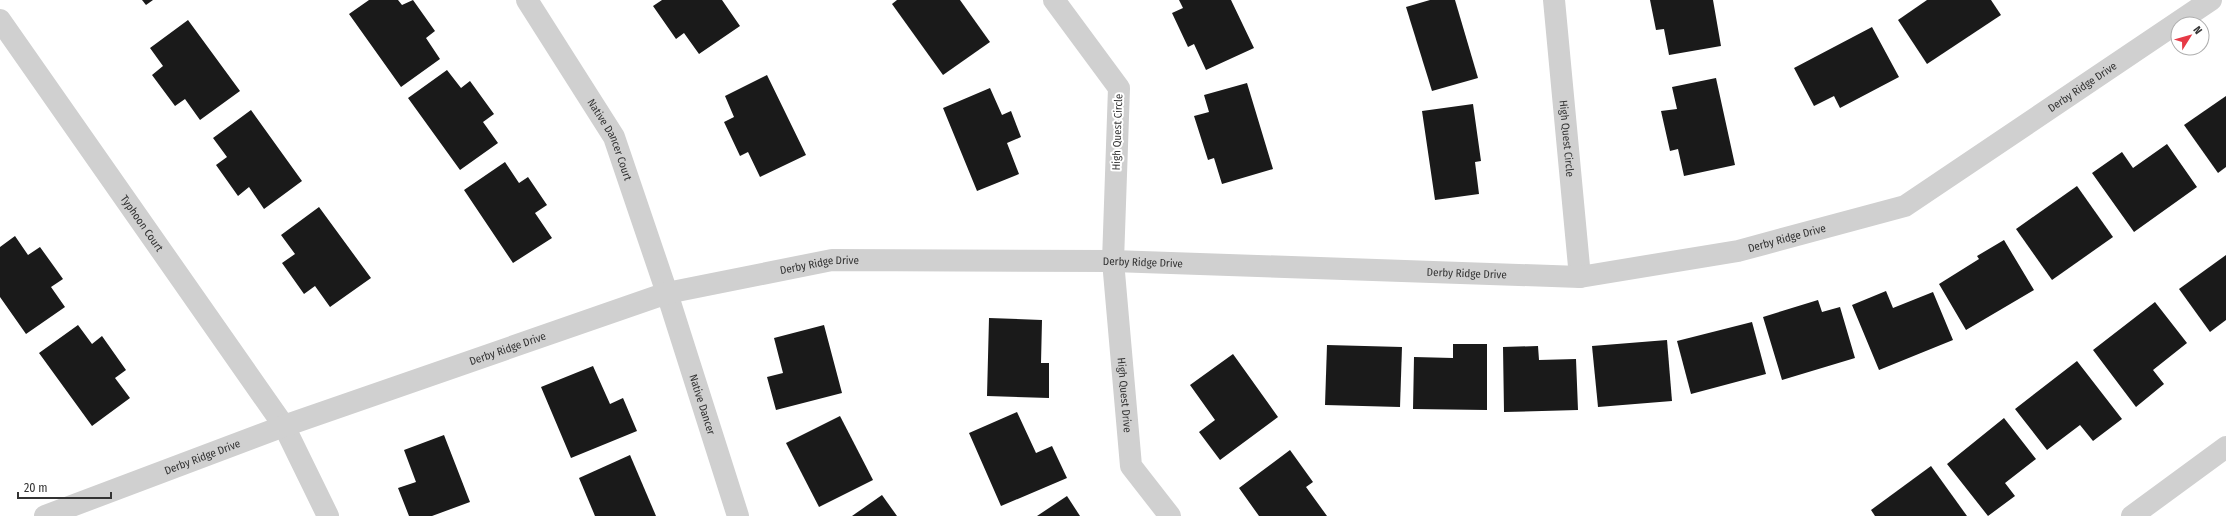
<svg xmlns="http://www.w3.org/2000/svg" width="2226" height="516" viewBox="0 0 2226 516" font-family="'Fira Sans Condensed',sans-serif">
<rect width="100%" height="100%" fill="#fff"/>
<g fill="#1a1a1a">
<path d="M 142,0 L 153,0 L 146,5 Z"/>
<path d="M 369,0 L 398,0 L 402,5 L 413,0 L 435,31 L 426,38 L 440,59 L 401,87 L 349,14 Z"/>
<path d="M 662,0 L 722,0 L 740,26 L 699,54 L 684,33 L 676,39 L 653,6 Z"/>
<path d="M 897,0 L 960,0 L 990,42 L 943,75 L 892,4 Z"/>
<path d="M 1179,0 L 1231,0 L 1254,48 L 1206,70 L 1194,44 L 1188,47 L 1172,13 L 1183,8 Z"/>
<path d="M 1430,0 L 1455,0 L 1478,78 L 1432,91 L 1406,7 Z"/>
<path d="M 1650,0 L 1713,0 L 1721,46 L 1669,55 L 1664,29 L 1656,30 Z"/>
<path d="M 1927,0 L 1991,0 L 2001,15 L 1927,64 L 1898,20 Z"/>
<path d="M 188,20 L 240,91 L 200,120 L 185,99 L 175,106 L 152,75 L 163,66 L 150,48 Z"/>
<path d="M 1872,27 L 1899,77 L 1840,108 L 1834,96 L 1814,106 L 1794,68 Z"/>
<path d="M 447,70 L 461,88 L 470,81 L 494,114 L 483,122 L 498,143 L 460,170 L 408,98 Z"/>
<path d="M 767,75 L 806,155 L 760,177 L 748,152 L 740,156 L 724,122 L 734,117 L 725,96 Z"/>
<path d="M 1716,78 L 1735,165 L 1684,176 L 1678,149 L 1670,151 L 1661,111 L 1677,109 L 1672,87 Z"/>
<path d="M 1247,83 L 1273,169 L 1222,184 L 1214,158 L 1208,160 L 1194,116 L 1209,112 L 1204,95 Z"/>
<path d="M 990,88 L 1002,115 L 1011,111 L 1021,137 L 1007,143 L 1019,174 L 977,191 L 943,108 Z"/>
<path d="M 2226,96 L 2226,167 L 2218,173 L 2184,125 Z"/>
<path d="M 1473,104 L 1481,161 L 1475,162 L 1479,194 L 1435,200 L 1422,111 Z"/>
<path d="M 251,110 L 302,181 L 264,209 L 249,187 L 238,196 L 216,165 L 227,157 L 213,138 Z"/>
<path d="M 2167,144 L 2197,187 L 2134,232 L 2092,173 L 2122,152 L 2133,168 Z"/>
<path d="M 505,162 L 519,183 L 528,177 L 547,205 L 535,213 L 552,238 L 513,263 L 464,190 Z"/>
<path d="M 2077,186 L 2113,237 L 2052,280 L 2016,229 Z"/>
<path d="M 319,207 L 371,278 L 330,307 L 315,286 L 304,294 L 282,263 L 295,254 L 281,235 Z"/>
<path d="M 15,236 L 28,255 L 40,247 L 63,279 L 51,287 L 65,307 L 26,334 L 0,297 L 0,247 Z"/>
<path d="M 2004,240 L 2034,290 L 1966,330 L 1939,284 L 1979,259 L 1977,256 Z"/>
<path d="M 2226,255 L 2226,320 L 2210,332 L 2179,289 Z"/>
<path d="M 1886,291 L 1893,308 L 1933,292 L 1953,340 L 1879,370 L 1852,305 Z"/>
<path d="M 1818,300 L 1822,312 L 1840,307 L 1855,358 L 1782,380 L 1763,317 Z"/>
<path d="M 2155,302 L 2187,343 L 2153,370 L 2164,384 L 2136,407 L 2093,350 Z"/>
<path d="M 989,318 L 1042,320 L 1041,363 L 1049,363 L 1049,398 L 987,396 Z"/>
<path d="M 1752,322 L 1766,374 L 1691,394 L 1677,341 Z"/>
<path d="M 78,325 L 92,344 L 102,336 L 126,370 L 115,378 L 130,398 L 92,426 L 39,353 Z"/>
<path d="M 824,325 L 842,393 L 776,410 L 767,377 L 783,373 L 774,338 Z"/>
<path d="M 1667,340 L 1672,401 L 1598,407 L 1592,346 Z"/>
<path d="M 1453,344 L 1487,344 L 1487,410 L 1413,409 L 1414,357 L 1453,358 Z"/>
<path d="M 1327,345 L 1402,347 L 1400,407 L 1325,405 Z"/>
<path d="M 1538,346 L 1539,360 L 1576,359 L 1578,410 L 1504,412 L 1503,347 Z"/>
<path d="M 1233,354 L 1278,417 L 1220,460 L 1199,432 L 1215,420 L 1190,385 Z"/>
<path d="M 2077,361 L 2122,419 L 2093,441 L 2080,425 L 2047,450 L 2015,409 Z"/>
<path d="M 593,366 L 610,404 L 623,398 L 637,431 L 571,458 L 541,387 Z"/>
<path d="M 1017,412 L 1036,453 L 1052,446 L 1067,478 L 1001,506 L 969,433 Z"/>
<path d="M 840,416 L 873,480 L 819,507 L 786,443 Z"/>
<path d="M 2004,418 L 2036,459 L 2005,483 L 2015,496 L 1988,516 L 1947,464 Z"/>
<path d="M 444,435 L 470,502 L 432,516 L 409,516 L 398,488 L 416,482 L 404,450 Z"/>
<path d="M 1290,450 L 1313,482 L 1306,487 L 1327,516 L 1259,516 L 1239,488 Z"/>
<path d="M 630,455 L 656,516 L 595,516 L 579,478 Z"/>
<path d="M 1931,466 L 1967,516 L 1875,516 L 1871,510 Z"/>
<path d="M 882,495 L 897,516 L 852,516 Z"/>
<path d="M 1067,496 L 1080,516 L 1037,516 Z"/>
</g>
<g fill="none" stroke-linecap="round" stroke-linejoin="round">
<g stroke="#d0d0d0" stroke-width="22">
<path id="s1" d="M 527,0 L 614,137 L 667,293 L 738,516"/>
<path id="s2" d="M 1054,0 L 1119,88 L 1113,261 L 1131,466 L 1170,516"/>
<path id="s3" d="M 1554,0 L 1580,277"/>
<path id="s4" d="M 0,20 L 284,426 L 328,516"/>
<path id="s5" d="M 45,516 L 284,426 L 667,293 L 832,260 L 1113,261 L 1580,277 L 1738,251 L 1905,206 L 2211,0"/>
<path d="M 2132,516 L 2226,447"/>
</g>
</g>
<g text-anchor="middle" stroke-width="4" stroke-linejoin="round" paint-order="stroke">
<g font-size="11" fill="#333" stroke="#fff">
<text dy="4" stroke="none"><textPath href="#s5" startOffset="2124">Derby Ridge Drive</textPath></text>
<text transform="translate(1117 132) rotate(-88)" y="4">High Quest Circle</text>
<text dy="4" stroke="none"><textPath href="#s3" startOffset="139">High Quest Circle</textPath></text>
<text dy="4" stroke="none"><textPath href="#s1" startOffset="163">Native Dancer Court</textPath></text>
<text dy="4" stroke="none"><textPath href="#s4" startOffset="248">Typhoon Court</textPath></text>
<text dy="4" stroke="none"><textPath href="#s5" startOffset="1788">Derby Ridge Drive</textPath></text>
<text dy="4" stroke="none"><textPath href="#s5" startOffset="1140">Derby Ridge Drive</textPath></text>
<text dy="4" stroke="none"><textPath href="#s5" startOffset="816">Derby Ridge Drive</textPath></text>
<text dy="4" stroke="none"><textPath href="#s5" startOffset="1464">Derby Ridge Drive</textPath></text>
<text dy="4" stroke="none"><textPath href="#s5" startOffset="492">Derby Ridge Drive</textPath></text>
<text dy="4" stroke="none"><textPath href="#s2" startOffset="417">High Quest Drive</textPath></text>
<text dy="4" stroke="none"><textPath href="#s1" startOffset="444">Native Dancer</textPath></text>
<text dy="4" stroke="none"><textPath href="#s5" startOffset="168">Derby Ridge Drive</textPath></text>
</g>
</g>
<g transform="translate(2190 36) rotate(53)"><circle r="19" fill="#ffffff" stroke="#adadad"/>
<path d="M0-3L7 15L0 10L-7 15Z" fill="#e63946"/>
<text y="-6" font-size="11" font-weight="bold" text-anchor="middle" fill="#333333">N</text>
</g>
<path d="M18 492v6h93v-6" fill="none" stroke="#333333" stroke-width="2"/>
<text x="24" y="492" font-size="12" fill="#333333" stroke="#ffffff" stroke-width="3" paint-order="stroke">20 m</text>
</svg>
